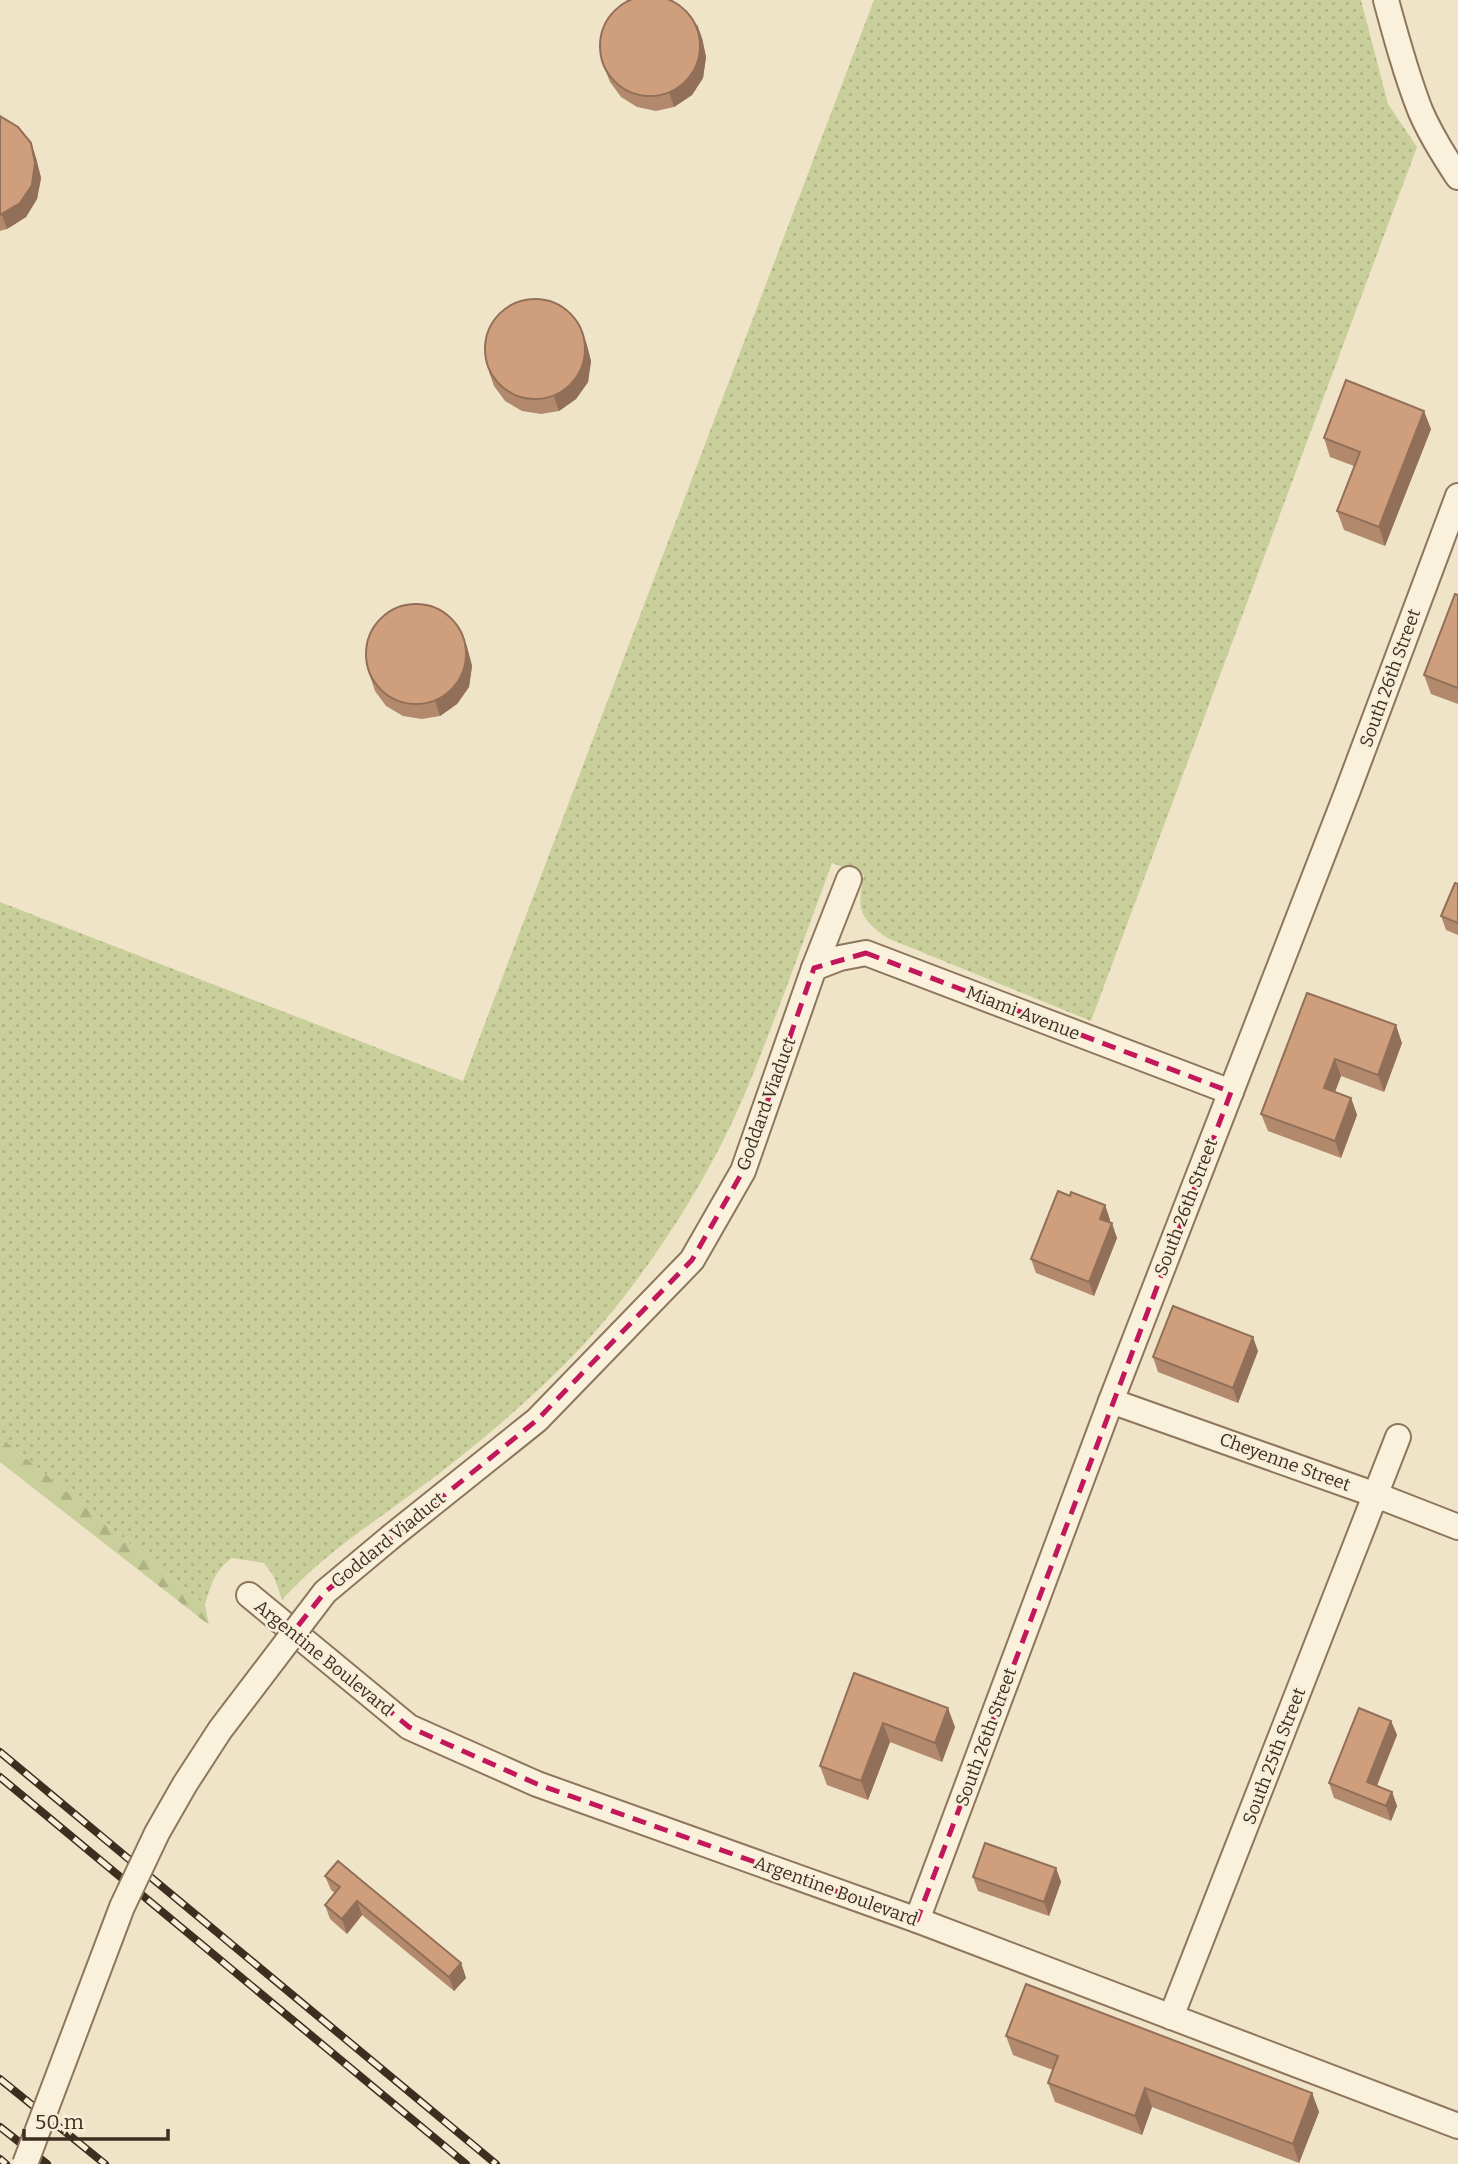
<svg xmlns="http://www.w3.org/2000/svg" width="1458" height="2164" viewBox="0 0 1458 2164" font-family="Bitter,serif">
<defs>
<pattern id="grass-dots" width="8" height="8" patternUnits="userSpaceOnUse" patternTransform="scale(1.75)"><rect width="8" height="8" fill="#c9cf9b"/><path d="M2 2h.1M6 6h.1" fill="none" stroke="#aeb285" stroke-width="1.8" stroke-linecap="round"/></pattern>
<pattern id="forest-firs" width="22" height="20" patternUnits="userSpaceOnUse" patternTransform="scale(1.75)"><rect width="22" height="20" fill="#c9cf9b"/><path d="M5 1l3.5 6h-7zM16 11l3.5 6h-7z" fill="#aeb285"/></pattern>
</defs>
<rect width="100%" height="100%" fill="#f0e4c8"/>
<path fill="url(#grass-dots)" d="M 874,0 L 1361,0 L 1388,104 L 1417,147 L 1091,1021 L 887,938 C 858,917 857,909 864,875 L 832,863 C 804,939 777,1016 746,1091 C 707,1185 635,1295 562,1367 C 518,1410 470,1451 421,1487 C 372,1524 323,1554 282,1600 L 274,1577 L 264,1563 L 232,1558 C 215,1570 211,1585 205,1605 L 0,1437 L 0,902 L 463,1081 Z"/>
<path fill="url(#forest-firs)" d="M 0,1437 L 205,1605 L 209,1625 L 0,1462 Z"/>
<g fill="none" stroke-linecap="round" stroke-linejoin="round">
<defs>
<g id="minor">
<path d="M 1386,0 C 1396,37 1406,74 1420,110 C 1430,134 1444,156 1458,177"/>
<path d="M 814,968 L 840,958 L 866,953 L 1231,1092"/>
<path d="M 1111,1401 L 1376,1495 L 1458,1527"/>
<path d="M 392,1536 L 537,1420 L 692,1260 L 743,1171 L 814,968 L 849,879"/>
<path d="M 249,1595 L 409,1727 L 537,1784 L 917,1920 L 1458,2126"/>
<path d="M 917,1920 L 1111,1401 L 1348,790 L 1458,496"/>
<path d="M 1171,2017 L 1398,1437"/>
</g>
</defs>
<use href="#minor" stroke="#8d765c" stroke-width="28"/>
<use href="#minor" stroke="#faf1dc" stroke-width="24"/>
<defs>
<g id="rail">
<path d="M 0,1752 L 496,2164"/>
<path d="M 0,1777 L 466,2164"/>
<path d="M 0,2079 L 105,2164"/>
<path d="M 0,2127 L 47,2164"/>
<path d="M 0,2159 L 6,2164"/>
</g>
</defs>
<use href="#rail" stroke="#3d2e20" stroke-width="8"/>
<use href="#rail" stroke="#f7eed8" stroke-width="5" stroke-dasharray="16" stroke-linecap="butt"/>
<defs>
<path id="minor-bridge" d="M 25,2164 L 122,1907 L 157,1833 L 185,1784 L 220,1730 L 325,1592 L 392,1536"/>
</defs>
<use href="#minor-bridge" stroke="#8d765c" stroke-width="28" stroke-linecap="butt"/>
<use href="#minor-bridge" stroke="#faf1dc" stroke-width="24"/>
</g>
<g fill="#b2896c">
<path d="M 702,38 L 706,57 L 703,78 L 692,95 L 674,107 L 656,111 L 637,107 L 621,97 L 610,82 L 604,67 Z"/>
<path d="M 0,116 L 31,143 L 36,158 L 41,178 L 37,199 L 26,217 L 7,229 L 0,231 Z"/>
<path d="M 586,342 L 591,361 L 588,382 L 576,399 L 559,411 L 541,414 L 522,411 L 505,401 L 494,386 L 489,372 Z"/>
<path d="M 1431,429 L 1385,546 L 1344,530 L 1337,511 L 1354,466 L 1330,457 L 1324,438 Z"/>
<path d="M 1458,595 L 1458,704 L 1431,694 L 1424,675 Z"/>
<path d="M 462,633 L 467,647 L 472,666 L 469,687 L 457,704 L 440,716 L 422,719 L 403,716 L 386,706 L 375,691 L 370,676 Z"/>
<path d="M 1458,884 L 1458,935 L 1446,930 L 1441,916 Z"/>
<path d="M 1307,993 L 1402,1043 L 1384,1092 L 1341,1076 L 1335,1092 L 1351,1098 L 1357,1115 L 1341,1158 L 1268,1131 L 1261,1114 Z"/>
<path d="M 1070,1196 L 1105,1205 L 1110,1220 L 1109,1222 L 1117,1238 L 1094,1296 L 1036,1273 L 1031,1259 Z"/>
<path d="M 1258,1351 L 1238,1403 L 1158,1372 L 1153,1357 Z"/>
<path d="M 854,1673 L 955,1727 L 942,1762 L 890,1742 L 868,1800 L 827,1785 L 820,1766 Z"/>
<path d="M 1391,1721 L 1397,1735 L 1377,1786 L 1392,1792 L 1397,1806 L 1391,1821 L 1334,1798 L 1329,1783 Z"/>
<path d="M 1056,1868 L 1061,1882 L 1049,1916 L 978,1891 L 973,1877 Z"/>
<path d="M 325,1876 L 461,1963 L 466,1978 L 454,1991 L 362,1915 L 347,1934 L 330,1919 L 325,1905 L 335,1893 L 331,1890 Z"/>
<path d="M 1006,2036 L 1312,2093 L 1319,2112 L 1299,2163 L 1152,2107 L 1142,2135 L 1055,2102 L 1048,2083 L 1053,2070 L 1013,2055 Z"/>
</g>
<g fill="#916f58">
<path d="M 697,24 L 702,38 L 706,57 L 703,78 L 692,95 L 674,107 L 669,92 Z"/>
<path d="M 31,143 L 36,158 L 41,178 L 37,199 L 26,217 L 7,229 L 2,215 Z"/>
<path d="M 581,328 L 586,342 L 591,361 L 588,382 L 576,399 L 559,411 L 554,397 Z"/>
<path d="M 1424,411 L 1431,429 L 1385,546 L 1379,527 Z"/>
<path d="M 462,633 L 467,647 L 472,666 L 469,687 L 457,704 L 440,716 L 435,701 Z"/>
<path d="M 1396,1025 L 1402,1043 L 1384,1092 L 1378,1075 Z"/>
<path d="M 1335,1059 L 1341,1076 L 1330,1105 L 1324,1088 Z"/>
<path d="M 1351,1098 L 1357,1115 L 1341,1158 L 1335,1141 Z"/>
<path d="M 1105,1205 L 1110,1220 L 1105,1233 L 1100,1219 Z"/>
<path d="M 1112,1223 L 1117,1238 L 1094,1296 L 1089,1282 Z"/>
<path d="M 1253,1337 L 1258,1351 L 1238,1403 L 1233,1388 Z"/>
<path d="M 948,1708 L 955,1727 L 942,1762 L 935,1743 Z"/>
<path d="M 1391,1721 L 1397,1735 L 1372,1797 L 1367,1782 Z"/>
<path d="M 883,1723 L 890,1742 L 868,1800 L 861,1781 Z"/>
<path d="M 1392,1792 L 1397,1806 L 1391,1821 L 1386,1806 Z"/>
<path d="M 1056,1868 L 1061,1882 L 1049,1916 L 1044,1902 Z"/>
<path d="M 357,1901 L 362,1915 L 347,1934 L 342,1919 Z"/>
<path d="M 461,1963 L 466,1978 L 454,1991 L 449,1977 Z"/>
<path d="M 1145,2088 L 1152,2107 L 1142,2135 L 1135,2116 Z"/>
<path d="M 1312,2093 L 1319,2112 L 1299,2163 L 1293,2144 Z"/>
</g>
<g fill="#cf9f7d" stroke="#916f58" stroke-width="2">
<circle cx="650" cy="46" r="50"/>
<path d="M 0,116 L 18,127 L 31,143 L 35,163 L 32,185 L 20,203 L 0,215 Z"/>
<circle cx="535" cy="349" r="50"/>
<path d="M 1346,380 L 1424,411 L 1379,527 L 1337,511 L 1360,452 L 1324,438 Z"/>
<path d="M 1455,594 L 1458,595 L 1458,688 L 1424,675 Z"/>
<circle cx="416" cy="654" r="50"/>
<path d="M 1455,883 L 1458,884 L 1458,923 L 1441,916 Z"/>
<path d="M 1307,993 L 1396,1025 L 1378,1075 L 1335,1059 L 1324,1088 L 1351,1098 L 1335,1141 L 1261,1114 Z"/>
<path d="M 1058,1191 L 1070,1196 L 1071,1192 L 1105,1205 L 1100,1219 L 1112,1223 L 1089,1282 L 1031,1259 Z"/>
<path d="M 1173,1306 L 1253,1337 L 1233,1388 L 1153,1357 Z"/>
<path d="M 854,1673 L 948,1708 L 935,1743 L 883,1723 L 861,1781 L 820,1766 Z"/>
<path d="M 1359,1708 L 1391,1721 L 1367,1782 L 1392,1792 L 1386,1806 L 1329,1783 Z"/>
<path d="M 985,1843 L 1056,1868 L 1044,1902 L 973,1877 Z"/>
<path d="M 338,1861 L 461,1963 L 449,1977 L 357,1901 L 342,1919 L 325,1905 L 340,1887 L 325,1876 Z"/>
<path d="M 1026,1984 L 1312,2093 L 1293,2144 L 1145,2088 L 1135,2116 L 1048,2083 L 1058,2056 L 1006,2036 Z"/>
</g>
<path fill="none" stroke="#c2185b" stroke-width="5" stroke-dasharray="14 9" stroke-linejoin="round" d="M 866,953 L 1231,1092 L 917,1920 L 537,1784 L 409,1727 L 293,1632 L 325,1592 L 537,1420 L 692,1260 L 743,1171 L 814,968 Z"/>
<g text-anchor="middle" stroke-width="5" stroke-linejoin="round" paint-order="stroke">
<g font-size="18" fill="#3d2e20" stroke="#f7eed8">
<text transform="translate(1390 678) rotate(-70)" y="6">South 26th Street</text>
<text transform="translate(1023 1013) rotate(21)" y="6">Miami Avenue</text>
<text transform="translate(766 1104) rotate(-70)" y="6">Goddard Viaduct</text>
<text transform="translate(1186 1207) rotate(-69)" y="6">South 26th Street</text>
<text transform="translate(1285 1462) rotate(20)" y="6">Cheyenne Street</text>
<text transform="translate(388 1540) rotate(-39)" y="6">Goddard Viaduct</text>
<text transform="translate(324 1658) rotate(39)" y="6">Argentine Boulevard</text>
<text transform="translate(986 1737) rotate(-70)" y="6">South 26th Street</text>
<text transform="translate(1274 1756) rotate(-69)" y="6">South 25th Street</text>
<text transform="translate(836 1891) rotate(20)" y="6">Argentine Boulevard</text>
</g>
</g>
<path d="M24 2129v10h144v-10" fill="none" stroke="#3d2e20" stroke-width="3.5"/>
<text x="35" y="2129" font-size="21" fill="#3d2e20" stroke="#f7eed8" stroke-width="5" paint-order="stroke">50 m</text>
</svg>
